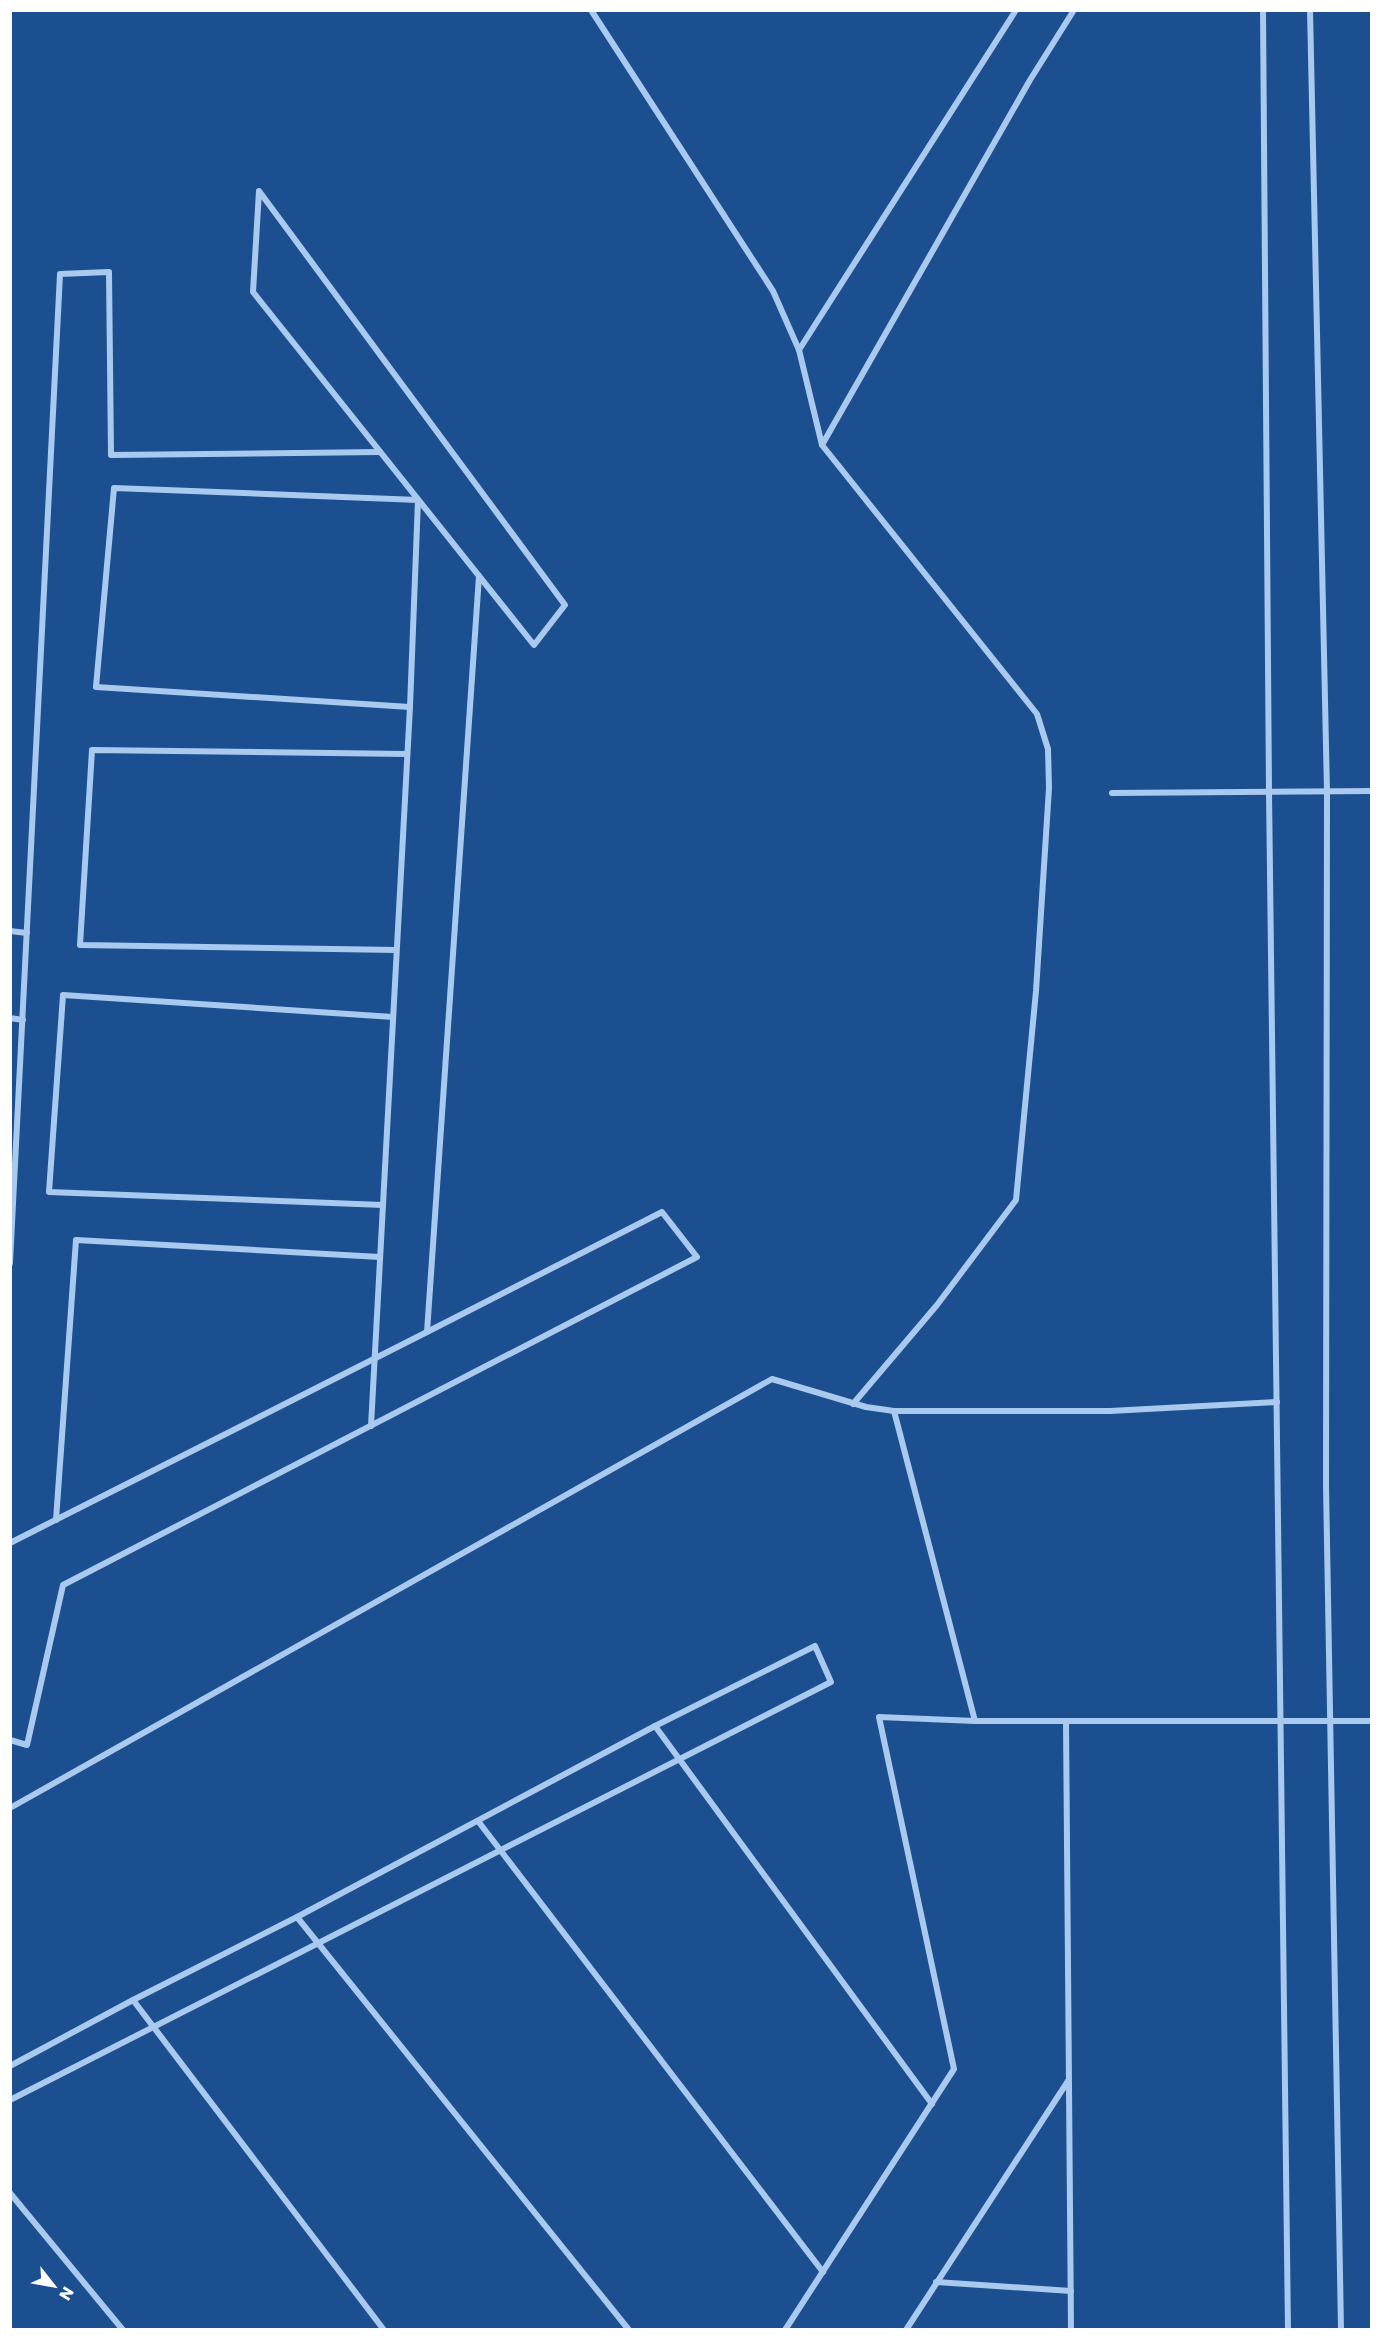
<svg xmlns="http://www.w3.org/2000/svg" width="1382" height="2340" viewBox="0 0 1382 2340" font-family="Poppins,sans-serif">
<rect width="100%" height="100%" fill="#1b4f8f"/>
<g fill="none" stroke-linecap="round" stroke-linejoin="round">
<g stroke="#a9c9ee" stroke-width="6">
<path d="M 591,10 L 773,291 L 799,350 L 822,445 L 1037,714 L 1048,749 L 1049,788 L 1036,991 L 1016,1200 L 937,1305 L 853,1404"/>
<path d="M 1263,10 L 1269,792 L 1288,2330"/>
<path d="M 1310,10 L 1327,792 L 1326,1485 L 1341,2330"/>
<path d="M 259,191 L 565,605 L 534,645 L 253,292 Z"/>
<path d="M 799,350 L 1016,10"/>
<path d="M 822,445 L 1030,80 L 1074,10"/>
<path d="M 114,488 L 418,500 L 410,707 L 96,687 Z"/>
<path d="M 1112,793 L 1372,791"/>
<path d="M 10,931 L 27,933"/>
<path d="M 396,950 L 80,945 L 92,750 L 407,754"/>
<path d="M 10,1018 L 23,1020"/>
<path d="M 383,1205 L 49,1192 L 63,995 L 393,1017"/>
<path d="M 10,1263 L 60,274 L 109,272 L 111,455 L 380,452"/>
<path d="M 894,1411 L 975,1721"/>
<path d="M 371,1426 L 410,707"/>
<path d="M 56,1520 L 76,1240 L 380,1257"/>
<path d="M 10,1543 L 427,1332"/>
<path d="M 1066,1721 L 1071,2330"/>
<path d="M 655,1726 L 932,2104"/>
<path d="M 10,1740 L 27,1745 L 63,1585 L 697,1257 L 662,1212 L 427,1332 L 479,576"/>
<path d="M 10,1808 L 772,1379 L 866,1407 L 894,1411 L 1110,1411 L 1277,1402"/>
<path d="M 478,1821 L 823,2272"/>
<path d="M 297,1917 L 629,2330"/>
<path d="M 133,2000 L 384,2330"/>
<path d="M 10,2066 L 133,2000 L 297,1917 L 655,1726 L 815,1646 L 831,1682 L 10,2100"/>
<path d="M 10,2193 L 123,2330"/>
<path d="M 936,2282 L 1071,2291"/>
<path d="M 785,2330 L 954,2069 L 879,1717 L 975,1721 L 1372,1721"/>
<path d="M 906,2330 L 1068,2081"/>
</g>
</g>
<rect width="1382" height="2340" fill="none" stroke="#ffffff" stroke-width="24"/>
<g transform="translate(54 2286) rotate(121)" stroke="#1b4f8f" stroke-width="4.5" paint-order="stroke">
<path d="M0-4.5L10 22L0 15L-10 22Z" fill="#ffffff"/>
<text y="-9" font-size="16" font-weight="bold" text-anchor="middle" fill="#ffffff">N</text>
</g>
</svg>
